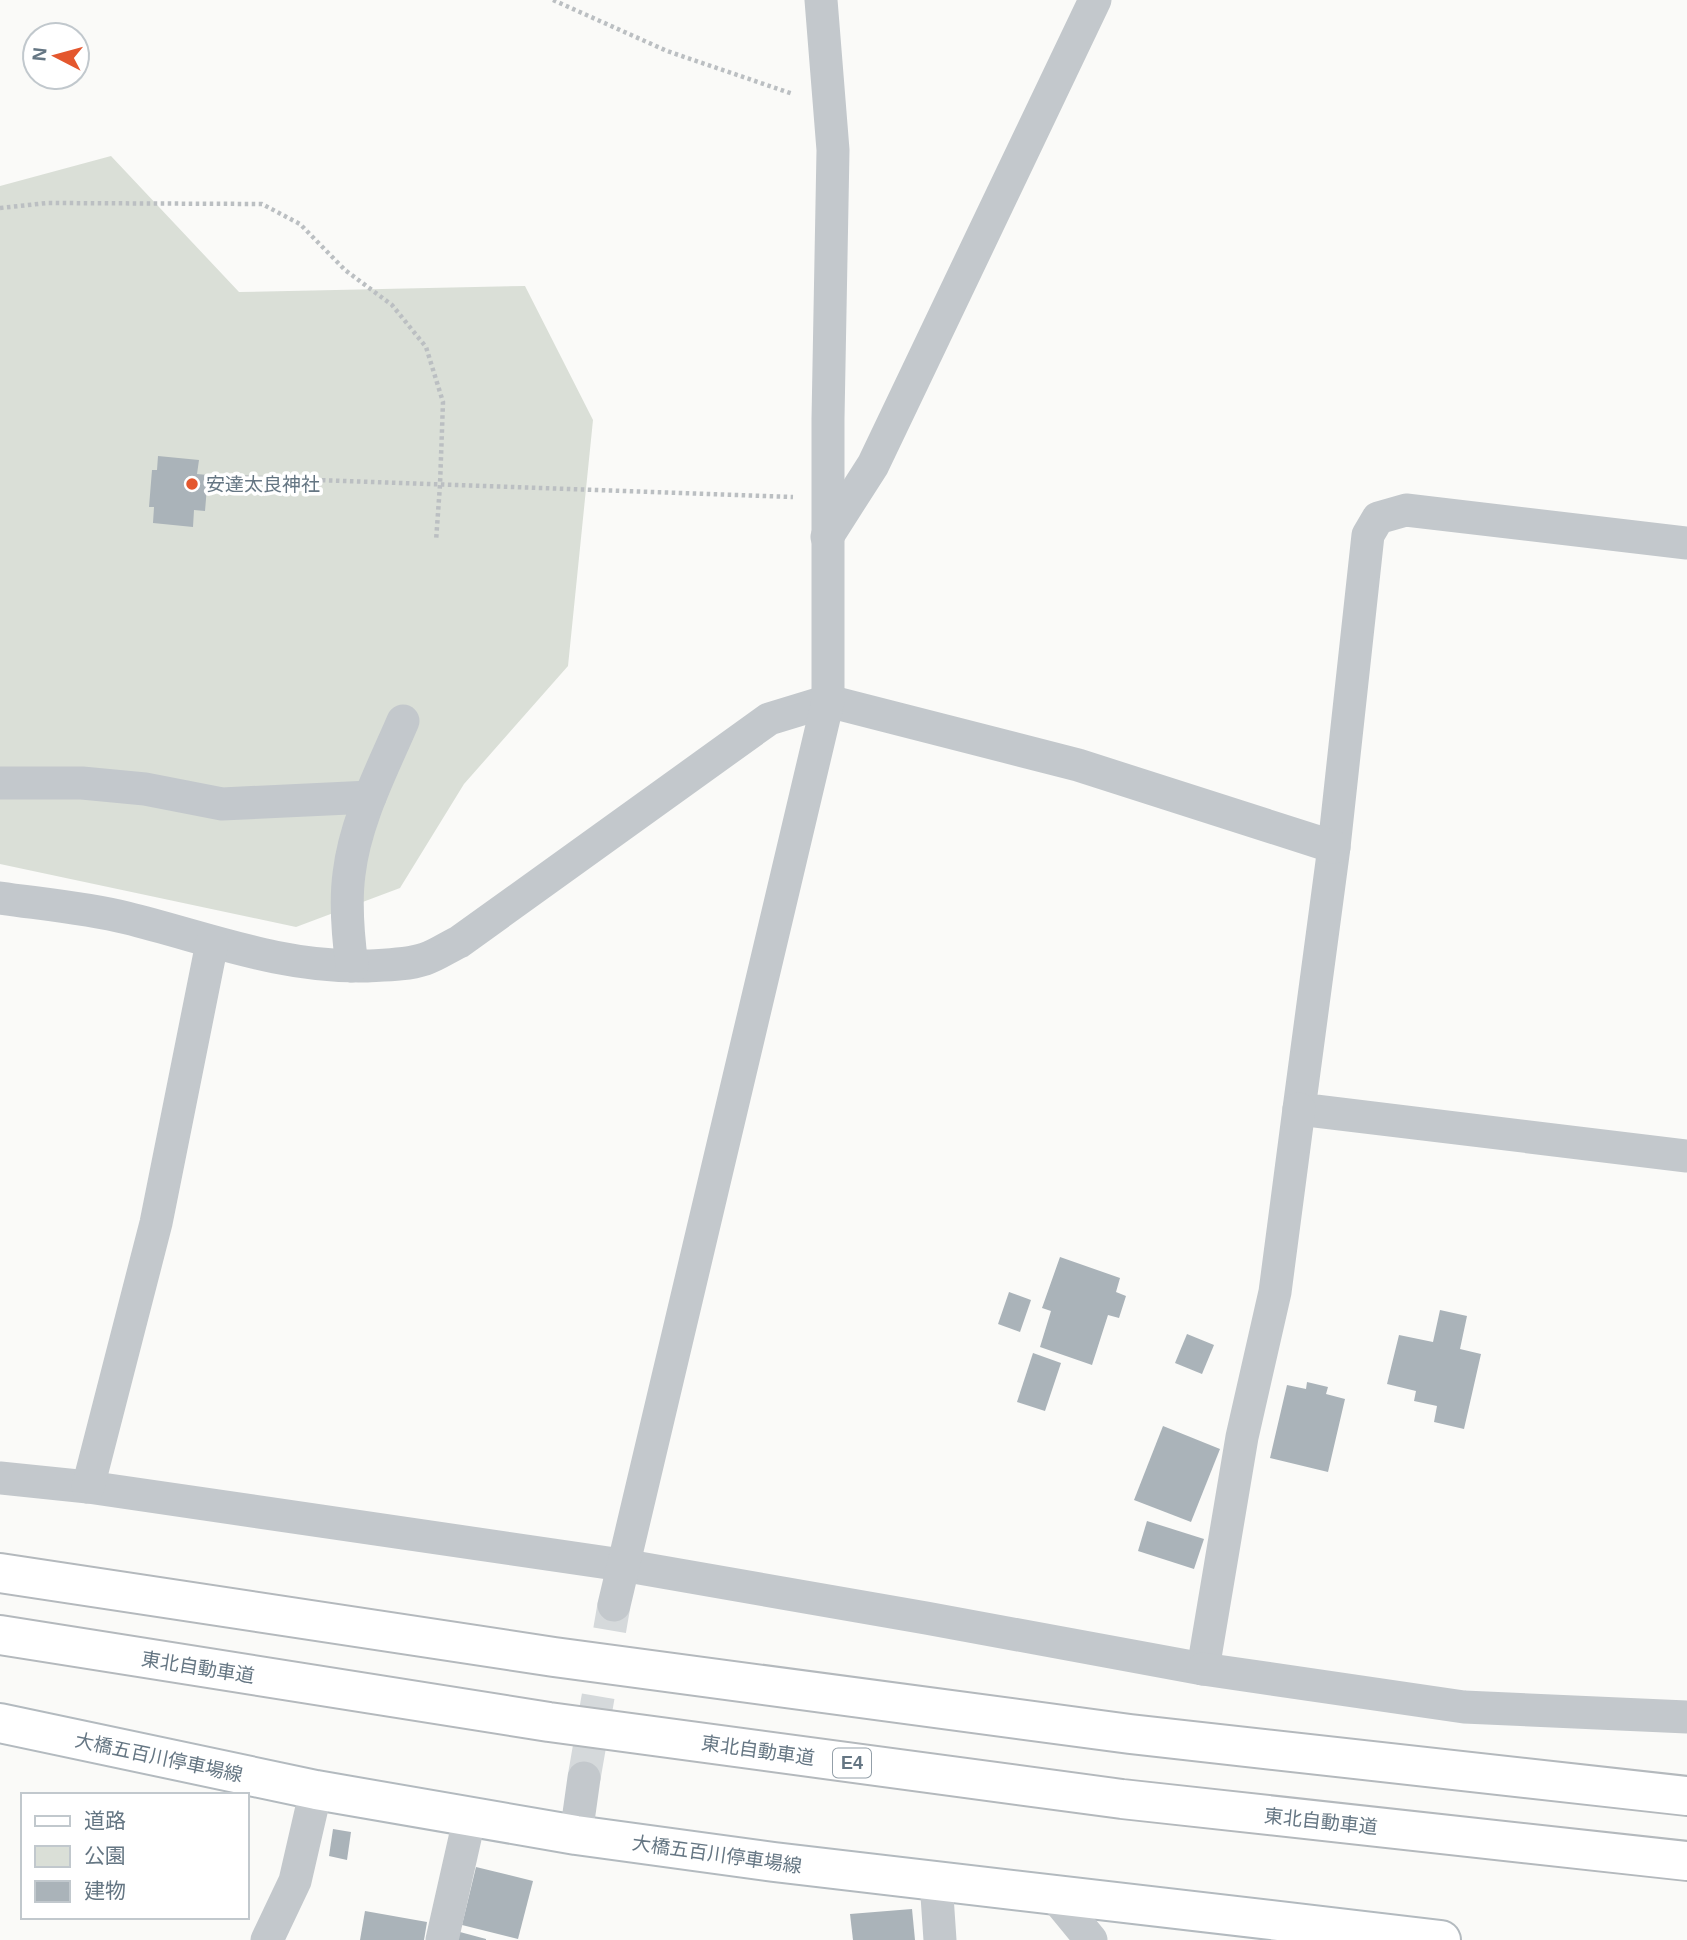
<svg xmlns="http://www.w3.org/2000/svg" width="1687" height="1940" viewBox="0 0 1687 1940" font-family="Helvetica,'Noto Sans JP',sans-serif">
<rect width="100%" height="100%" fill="#fafaf8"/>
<path fill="#dadfd7" d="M 111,156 L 239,292 L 525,286 L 593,420 L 568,666 L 464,784 L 400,888 L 296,927 L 0,864 L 0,186 Z"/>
<g fill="#aab3b9">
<path d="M 158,456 L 199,460 L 197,474 L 208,475 L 205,511 L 194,510 L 193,527 L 153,523 L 154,507 L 149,507 L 152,470 L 157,470 Z"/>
<path d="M 1060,1257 L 1120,1278 L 1116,1292 L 1126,1296 L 1119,1318 L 1108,1315 L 1092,1365 L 1040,1347 L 1051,1311 L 1042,1308 Z"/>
<path d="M 1009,1292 L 1031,1300 L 1020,1332 L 998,1324 Z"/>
<path d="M 1440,1310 L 1467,1316 L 1460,1349 L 1481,1354 L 1464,1429 L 1434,1422 L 1437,1406 L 1414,1401 L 1416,1391 L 1387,1384 L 1399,1335 L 1433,1342 Z"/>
<path d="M 1187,1334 L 1214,1345 L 1202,1374 L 1175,1363 Z"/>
<path d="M 1033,1353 L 1061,1363 L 1045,1411 L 1017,1402 Z"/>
<path d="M 1307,1382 L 1328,1387 L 1326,1394 L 1345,1399 L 1328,1472 L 1270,1458 L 1287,1385 L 1306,1389 Z"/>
<path d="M 1163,1426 L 1220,1449 L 1191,1522 L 1134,1500 Z"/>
<path d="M 1147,1521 L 1204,1539 L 1194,1569 L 1138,1551 Z"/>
<path d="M 333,1829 L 351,1832 L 347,1860 L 329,1856 Z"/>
<path d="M 476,1867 L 533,1881 L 518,1939 L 462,1925 Z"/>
<path d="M 912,1909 L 915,1940 L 853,1940 L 850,1914 Z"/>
<path d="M 365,1911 L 427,1922 L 424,1940 L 360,1940 Z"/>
<path d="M 460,1932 L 486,1939 L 486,1940 L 458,1940 Z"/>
</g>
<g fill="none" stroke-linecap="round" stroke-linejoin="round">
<path stroke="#d5d9db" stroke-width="33" stroke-dasharray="33 17" stroke-linecap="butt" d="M 584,1778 L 614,1605"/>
<defs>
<path id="secondary" d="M 0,1723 L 316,1790 L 576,1835 L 774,1862 L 1441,1940"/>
<g id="highway">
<path d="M 0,1573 L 554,1657 L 1130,1734 L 1687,1796"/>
<path d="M 0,1635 L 549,1722 L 1122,1799 L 1687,1861"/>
</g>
</defs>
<use href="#secondary" stroke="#b3babf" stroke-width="42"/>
<use href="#highway" stroke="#b4b9bd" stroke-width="42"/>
<g stroke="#bbbfc2" stroke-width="4.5" stroke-dasharray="3.5 3.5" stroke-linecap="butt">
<path d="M 553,0 L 667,51 L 793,94"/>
<path d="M 0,208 L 47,203 L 262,204 L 300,224 L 345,270 L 392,305 L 426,347 L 443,402 L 440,485 L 436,541"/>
<path d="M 231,477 L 793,497"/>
</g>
<g stroke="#c3c8cc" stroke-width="33">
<path d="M 827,537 L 873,465 L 1095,0"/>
<path d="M 1687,543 L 1406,510 L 1378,518 L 1368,535 L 1334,847 L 1299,1109 L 1687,1156"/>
<path d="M 0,783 L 82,783 L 145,789 L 222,804 L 370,797"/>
<path d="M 0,898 C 42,904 86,908 127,918 C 208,938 281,968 367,966 C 387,965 407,965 425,959 C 437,955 448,947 459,942 L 769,719 L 828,701 L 1078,765 L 1334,847"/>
<path d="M 352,966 C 348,936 345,904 349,874 C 355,821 382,770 403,721"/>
<path d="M 0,1478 L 88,1487 L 622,1565 L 926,1618 L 1203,1669 L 1242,1437 L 1275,1292 L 1299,1109"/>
<path d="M 88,1487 L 156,1223 L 212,943"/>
<path d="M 614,1605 L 828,701 L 828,419 L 833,150 L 821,0"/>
<path d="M 1203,1669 L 1464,1707 L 1687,1717"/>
<path d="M 576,1835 L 584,1778"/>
<path d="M 936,1881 L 940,1940"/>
<path d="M 1054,1895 L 1091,1940"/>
<path d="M 267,1940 L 295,1881 L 316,1790"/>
<path d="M 442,1940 L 470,1816"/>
</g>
<use href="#secondary" stroke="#fff" stroke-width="38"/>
<use href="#highway" stroke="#fff" stroke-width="38"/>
</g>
<circle fill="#e4572e" stroke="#fff" stroke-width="2.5" cx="192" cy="484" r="7"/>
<g text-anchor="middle" stroke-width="7" stroke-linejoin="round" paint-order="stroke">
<rect fill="#fff" stroke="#939fa8" stroke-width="2" x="833" y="1748.5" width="38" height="29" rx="5"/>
<g font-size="18" font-weight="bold" fill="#657683">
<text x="852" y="1769">E4</text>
</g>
<g font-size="19" fill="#657683" stroke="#fff" text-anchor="start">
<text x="206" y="491">安達太良神社</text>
</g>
<g font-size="19" fill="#657683" stroke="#fff">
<text transform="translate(198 1667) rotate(9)" y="7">東北自動車道</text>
<text transform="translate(758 1750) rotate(8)" y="7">東北自動車道</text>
<text transform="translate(159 1757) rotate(12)" y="7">大橋五百川停車場線</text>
<text transform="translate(1321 1821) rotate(6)" y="7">東北自動車道</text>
<text transform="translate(717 1854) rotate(8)" y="7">大橋五百川停車場線</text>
</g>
</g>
<rect x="21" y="1793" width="228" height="126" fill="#ffffff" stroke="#c1c8cd" stroke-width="2"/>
<rect x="35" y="1816" width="35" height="10" fill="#ffffff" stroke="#c1c8cd" stroke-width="2"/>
<text x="84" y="1828" font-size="21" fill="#657683">道路</text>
<rect x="35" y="1846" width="35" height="21" fill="#dadfd7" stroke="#c1c8cd" stroke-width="2"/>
<text x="84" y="1863" font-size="21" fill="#657683">公園</text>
<rect x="35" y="1881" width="35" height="21" fill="#aab3b9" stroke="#c1c8cd" stroke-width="2"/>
<text x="84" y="1898" font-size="21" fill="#657683">建物</text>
<g transform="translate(56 56) rotate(276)"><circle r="33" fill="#ffffff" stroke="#c1c8cd" stroke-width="2"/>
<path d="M0-5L12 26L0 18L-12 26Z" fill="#e4572e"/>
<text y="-10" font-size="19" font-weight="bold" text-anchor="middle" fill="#657683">N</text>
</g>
</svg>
